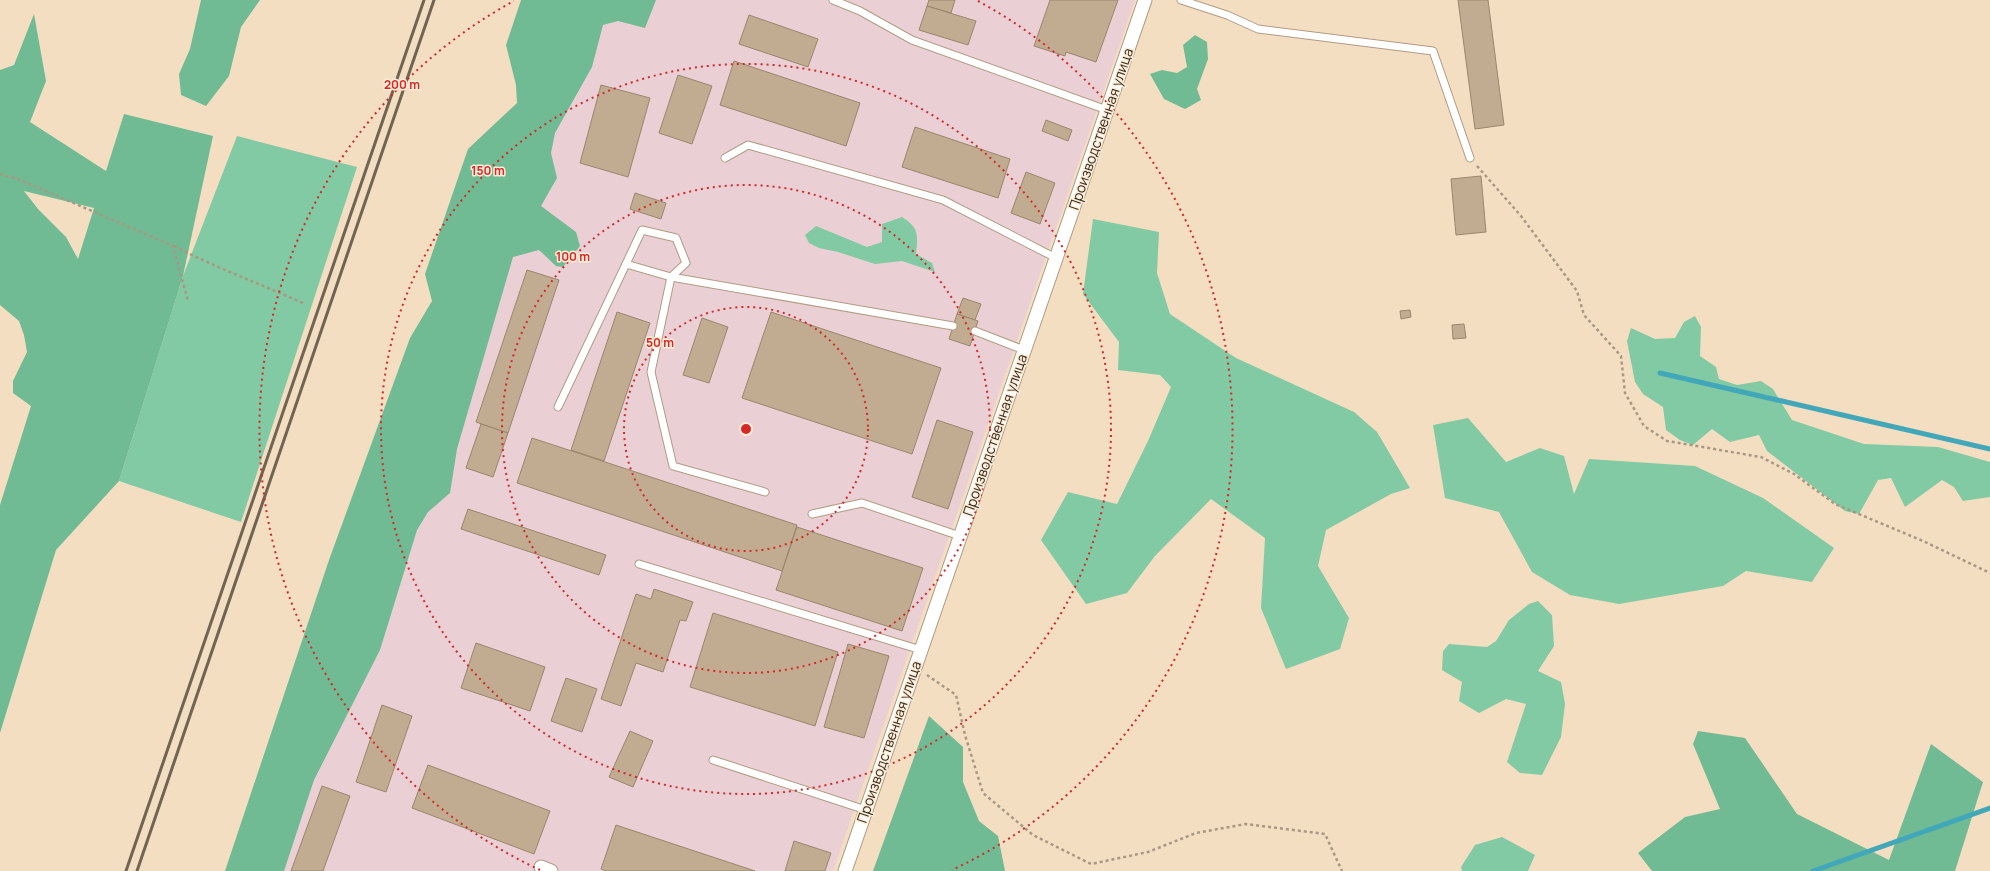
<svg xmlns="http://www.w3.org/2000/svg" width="1990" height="871" viewBox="0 0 1990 871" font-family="Manrope,sans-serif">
<rect width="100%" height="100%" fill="#f3dec2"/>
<path fill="#ead0d4" d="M 557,0 L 1135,0 L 833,871 L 267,871 Z"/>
<g fill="#82caa3">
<path d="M 237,136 L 357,167 L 241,522 L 119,481 L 183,276 Z"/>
<path d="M 902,217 C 919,228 918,234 916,254 L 932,263 L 935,272 L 902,261 L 875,264 L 838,252 L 819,248 L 809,243 L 805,235 L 816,226 L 867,247 L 882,242 L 882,224 Z"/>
<path d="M 1093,219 L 1159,232 L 1157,273 L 1170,314 L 1236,358 L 1354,412 L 1377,432 L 1410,488 L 1391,494 L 1326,530 L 1318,566 L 1349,618 L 1340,649 L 1286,669 L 1261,608 L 1265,538 L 1211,499 L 1155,556 L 1127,593 L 1086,604 L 1041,540 L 1068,492 L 1117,504 L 1148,441 L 1171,387 L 1160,375 L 1118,370 L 1119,342 L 1083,294 Z"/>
<path d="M 1695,316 L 1701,327 L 1700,356 L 1716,367 L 1719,379 L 1737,385 L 1761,381 L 1773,389 L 1792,420 L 1864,444 L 1938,447 L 1990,462 L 1990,497 L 1963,501 L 1954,487 L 1942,480 L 1905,507 L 1891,478 L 1878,480 L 1859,514 L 1845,511 L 1767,451 L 1759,435 L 1730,442 L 1712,429 L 1693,445 L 1680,440 L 1666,430 L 1663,407 L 1643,394 L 1635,382 L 1627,341 L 1631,328 L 1655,339 L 1675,338 L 1684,322 Z"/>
<path d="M 1468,418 L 1506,462 L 1540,448 L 1564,456 L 1574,494 L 1589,459 L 1695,466 L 1763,498 L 1834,548 L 1812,582 L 1746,571 L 1723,586 L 1619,604 L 1570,595 L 1532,572 L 1499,512 L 1445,498 L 1433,425 Z"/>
<path d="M 1538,601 L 1552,615 L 1554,646 L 1538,671 L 1561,682 L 1565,704 L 1561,737 L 1542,775 L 1520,773 L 1507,762 L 1526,704 L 1506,699 L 1479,713 L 1459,701 L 1462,682 L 1442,670 L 1443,651 L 1449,644 L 1487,647 L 1496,641 L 1509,620 L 1529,604 Z"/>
<path d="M 1502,837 L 1535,855 L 1528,871 L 1462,871 L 1461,867 L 1475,845 Z"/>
</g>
<g fill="#70bb93" fill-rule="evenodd">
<path d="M 201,0 L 260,0 L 241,27 L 229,76 L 206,106 L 181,95 L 179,74 L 190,49 Z"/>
<path d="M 521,0 L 656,0 L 645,28 L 618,21 L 603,25 L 592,67 L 555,133 L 551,153 L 557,178 L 541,206 L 576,232 L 580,246 L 563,267 L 556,266 L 539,250 L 513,257 L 457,449 L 450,493 L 428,512 L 417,530 L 380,650 L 314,780 L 284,871 L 225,871 L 329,560 L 410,338 L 432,301 L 425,274 L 468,149 L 517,103 L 516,85 L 506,45 Z"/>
<path d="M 34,14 L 46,81 L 30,122 L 106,171 L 124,114 L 213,136 L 183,276 L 119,481 L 56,550 L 0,733 L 0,505 L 31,406 L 13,393 L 13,381 L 27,352 L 24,335 L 19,321 L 0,305 L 0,70 L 14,65 ZM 24,191 L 94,208 L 78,259 L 66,237 L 38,209 Z"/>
<path d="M 1195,35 L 1207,42 L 1208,59 L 1197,89 L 1201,100 L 1185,109 L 1164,99 L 1150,74 L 1162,70 L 1177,73 L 1187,67 L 1183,45 Z"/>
<path d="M 929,716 L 963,747 L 963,782 L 979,821 L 998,836 L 1005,871 L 873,871 Z"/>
<path d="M 1698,731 L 1745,738 L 1797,814 L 1889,860 L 1931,744 L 1983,782 L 1955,871 L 1652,871 L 1638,853 L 1685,817 L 1720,809 L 1693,744 Z"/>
</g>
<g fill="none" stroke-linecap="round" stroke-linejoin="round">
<g stroke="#43a7ba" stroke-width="5">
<path d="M 1660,373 L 1990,449"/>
<path d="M 1813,871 L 1990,808"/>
</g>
</g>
<g fill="#c1ac92" stroke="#9a866d">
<path d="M 929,0 L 955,0 L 951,13 L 927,6 Z"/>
<path d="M 1050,0 L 1118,0 L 1096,62 L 1066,52 L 1065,56 L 1034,46 Z"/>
<path d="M 1458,0 L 1488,0 L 1504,125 L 1475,129 Z"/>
<path d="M 927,6 L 976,21 L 968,45 L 919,30 Z"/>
<path d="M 749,15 L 818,39 L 808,67 L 739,44 Z"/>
<path d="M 734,61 L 860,103 L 846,146 L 720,105 Z"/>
<path d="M 678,75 L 712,86 L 692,144 L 659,133 Z"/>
<path d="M 601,85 L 650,98 L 628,177 L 580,163 Z"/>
<path d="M 1046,120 L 1072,130 L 1068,141 L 1042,131 Z"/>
<path d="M 915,127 L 1010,159 L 998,198 L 902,167 Z"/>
<path d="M 1026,172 L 1055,183 L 1040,224 L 1011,213 Z"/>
<path d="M 1481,176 L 1486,232 L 1456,235 L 1451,179 Z"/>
<path d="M 635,193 L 666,203 L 661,219 L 630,209 Z"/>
<path d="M 527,270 L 559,280 L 508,433 L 476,422 Z"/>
<path d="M 963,298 L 981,304 L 975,320 L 957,314 Z"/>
<path d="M 1410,310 L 1411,317 L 1401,319 L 1400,311 Z"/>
<path d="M 617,312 L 650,323 L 604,461 L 571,450 Z"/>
<path d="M 771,312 L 941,368 L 912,454 L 742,398 Z"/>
<path d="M 957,314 L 978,321 L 970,346 L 949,339 Z"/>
<path d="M 702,318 L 728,327 L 709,383 L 683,375 Z"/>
<path d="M 1464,324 L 1466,338 L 1453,339 L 1452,325 Z"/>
<path d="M 937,420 L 973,432 L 948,509 L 912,497 Z"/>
<path d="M 481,424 L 508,433 L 493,477 L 466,468 Z"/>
<path d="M 532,438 L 797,525 L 782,571 L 517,483 Z"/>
<path d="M 468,509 L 606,555 L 599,575 L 461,529 Z"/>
<path d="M 797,527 L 923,568 L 902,631 L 776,590 Z"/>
<path d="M 654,589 L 693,602 L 686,621 L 680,620 L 663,672 L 636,663 L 621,706 L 601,699 L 636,594 L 651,599 Z"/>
<path d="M 713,613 L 838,652 L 815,726 L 690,687 Z"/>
<path d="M 476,643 L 545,667 L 530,711 L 461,688 Z"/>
<path d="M 848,644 L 889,656 L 864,738 L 824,727 Z"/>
<path d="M 566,678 L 597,689 L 582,732 L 551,721 Z"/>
<path d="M 382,705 L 412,716 L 386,792 L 356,782 Z"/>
<path d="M 630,731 L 653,741 L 633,787 L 609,777 Z"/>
<path d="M 428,765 L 550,811 L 534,854 L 412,808 Z"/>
<path d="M 322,786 L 350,796 L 323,871 L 291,871 Z"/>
<path d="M 616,825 L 755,871 L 606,871 L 601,869 Z"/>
<path d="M 794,841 L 831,853 L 825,871 L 785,871 Z"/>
</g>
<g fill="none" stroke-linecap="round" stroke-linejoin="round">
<defs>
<g id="service">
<path d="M 833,0 L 860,11 L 912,40 L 1107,110"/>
<path d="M 1181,0 L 1227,15 L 1258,29 L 1433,51 L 1470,158"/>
<path d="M 725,158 L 748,145 L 943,200 L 1056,258"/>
<path d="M 626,264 L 642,230 L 676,238 L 686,263 L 671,277 L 651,372 L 673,466 L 765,492"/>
<path d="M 975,331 L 1024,350"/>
<path d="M 558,407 L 626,264 L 671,277 L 953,326"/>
<path d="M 812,514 L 862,503 L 960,536"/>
<path d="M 639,564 L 921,650"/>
<path d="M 713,760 L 866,810"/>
</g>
<g id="minor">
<path d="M 541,867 L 551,871"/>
<path d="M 845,871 L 1145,0"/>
</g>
</defs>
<use href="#service" stroke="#b19c83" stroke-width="9"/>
<use href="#minor" stroke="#b19c83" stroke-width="15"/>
<g stroke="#a89883" stroke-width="2.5" stroke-dasharray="3 3" stroke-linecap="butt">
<path d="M 1477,166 L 1521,216 L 1577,291 L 1584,315 L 1621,356 L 1625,393 L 1644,426 L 1667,441 L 1761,457 L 1794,474 L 1835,504 L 1923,541 L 1990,573"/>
<path d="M 0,174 L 18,179 L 173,246 L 188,301"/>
<path d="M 174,246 C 216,268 261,284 305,304"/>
<path d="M 927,675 L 956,695 L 965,735 L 983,793 L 1033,835 L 1091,864 L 1148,852 L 1196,833 L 1246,824 L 1325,834 L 1342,871"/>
</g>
<use href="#service" stroke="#fff" stroke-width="7"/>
<use href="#minor" stroke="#fff" stroke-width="13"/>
<g stroke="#706454" stroke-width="3">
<path d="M 126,871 L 424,0"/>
<path d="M 137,871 L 434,0"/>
</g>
</g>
<g fill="none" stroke="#d62828" stroke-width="2" stroke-dasharray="2 4">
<circle cx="746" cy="429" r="122"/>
<circle cx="746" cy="429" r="244"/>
<circle cx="746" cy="429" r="365"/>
<path d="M540 870A487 487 0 0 1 514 1M978 1A487 487 0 0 1 952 870"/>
</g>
<g text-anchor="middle" stroke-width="3" stroke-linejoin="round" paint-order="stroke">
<g font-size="14" fill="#31291f" stroke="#fdecd6">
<text transform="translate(1101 129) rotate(-71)" y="5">Производственная улица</text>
<text transform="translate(995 435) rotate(-71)" y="5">Производственная улица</text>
<text transform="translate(889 742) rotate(-71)" y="5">Производственная улица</text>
</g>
</g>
<circle cx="746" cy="429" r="6" fill="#d62828" stroke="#fdecd6" stroke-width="2"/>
<g font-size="12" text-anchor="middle" font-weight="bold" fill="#d62828" stroke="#fdecd6" stroke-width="3" stroke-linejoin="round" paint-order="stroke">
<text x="402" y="89">200 m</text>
<text x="488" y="175">150 m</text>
<text x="573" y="261">100 m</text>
<text x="660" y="347">50 m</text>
</g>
</svg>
